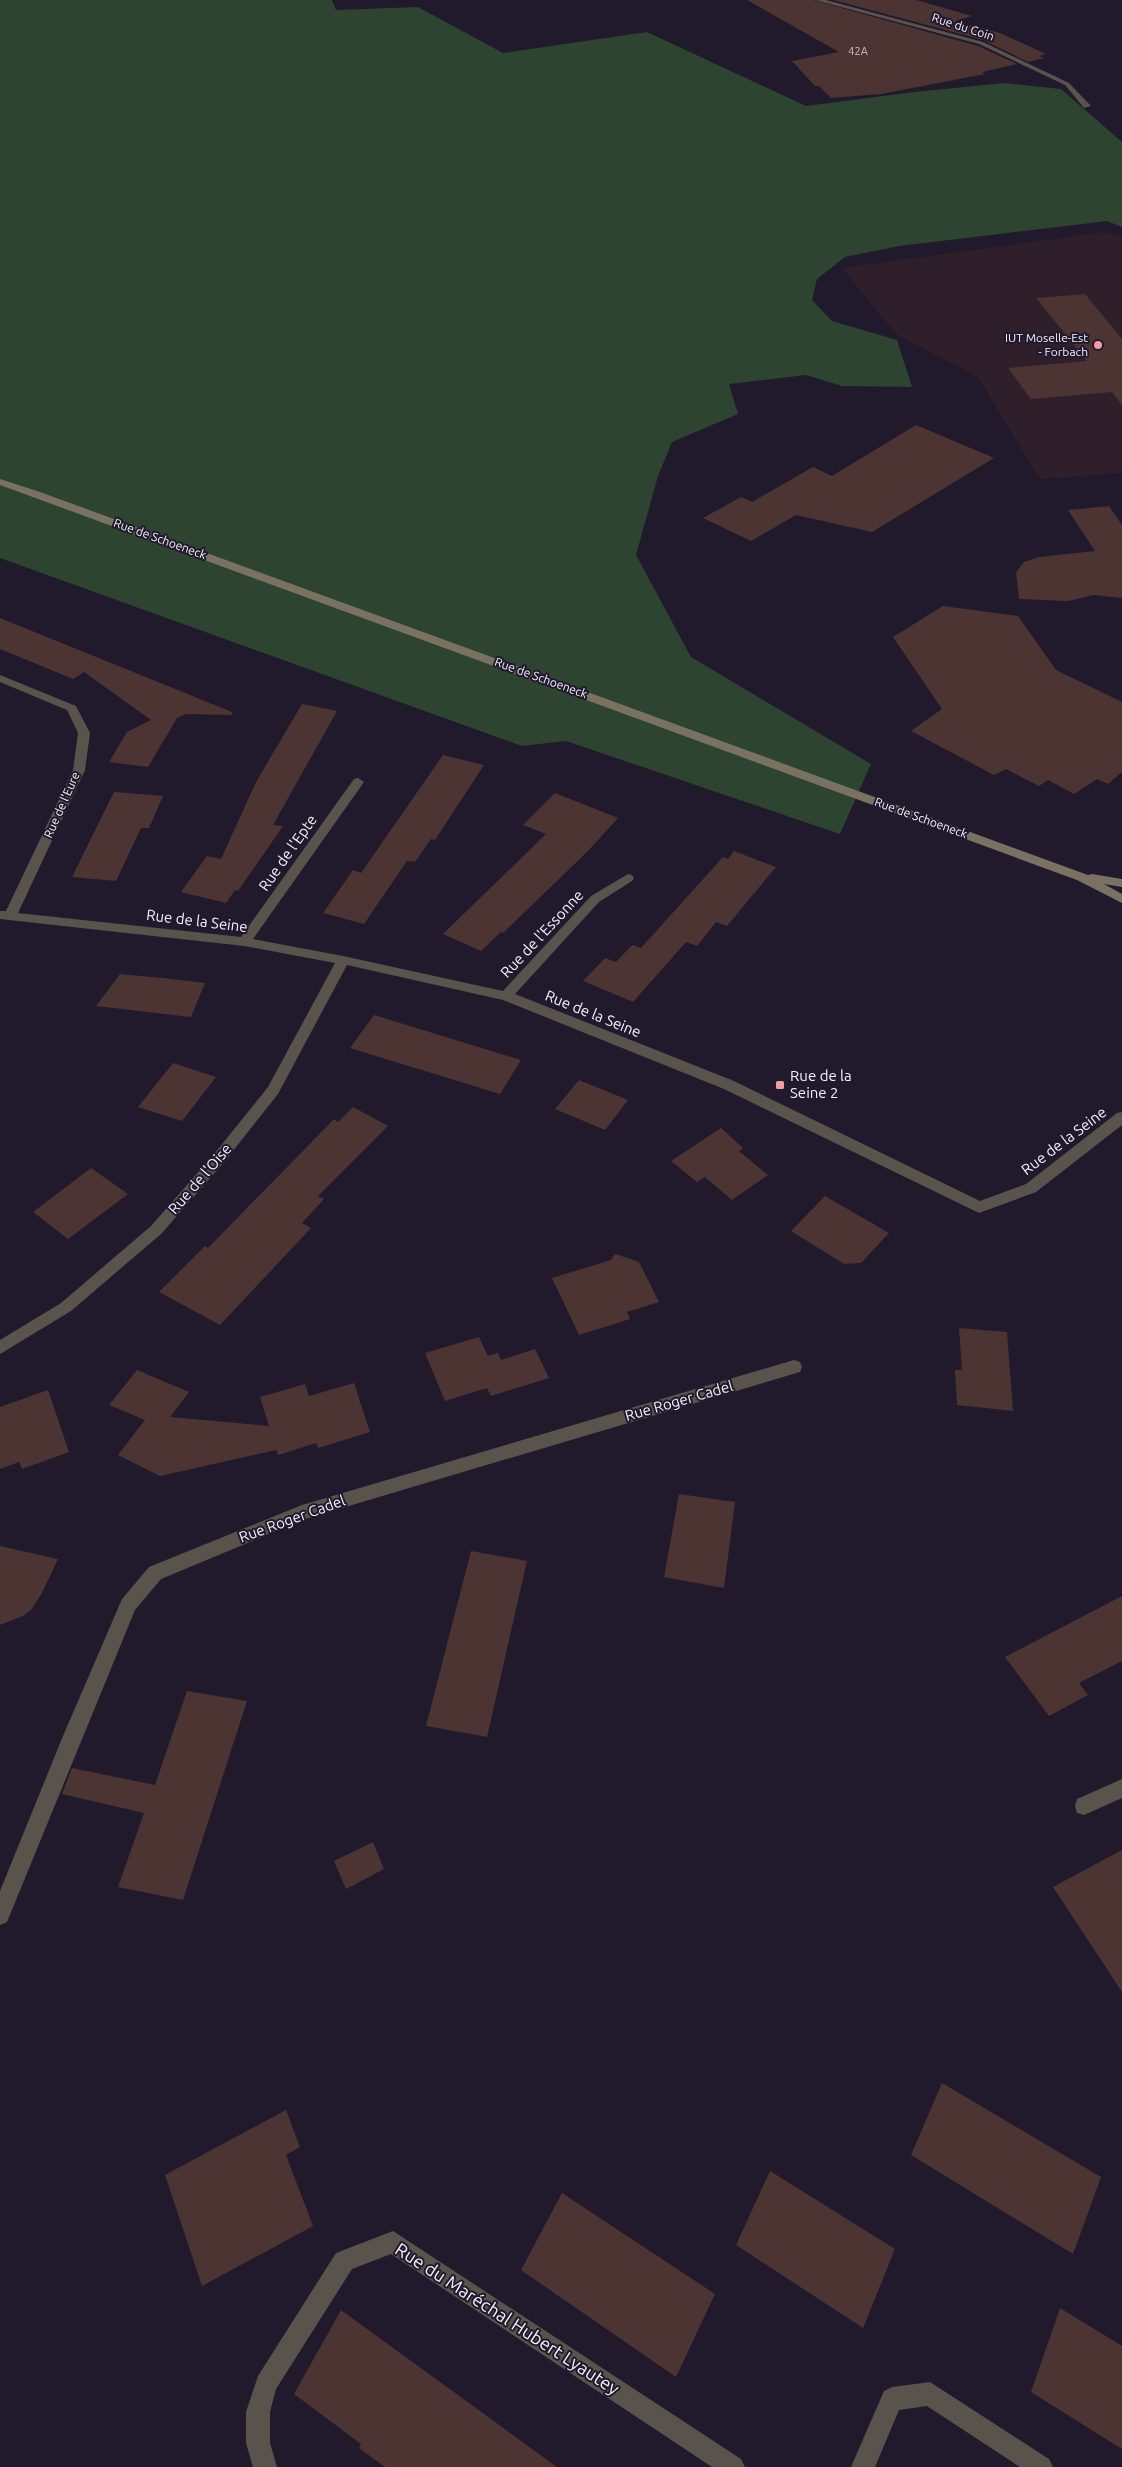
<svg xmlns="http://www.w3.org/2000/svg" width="1122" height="2467" viewBox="0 0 1122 2467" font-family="Ubuntu,sans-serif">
<rect width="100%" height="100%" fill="#201a2c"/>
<path fill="#2f1f2a" d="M 1105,232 L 1122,238 L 1122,473 L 1040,479 L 978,377 L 896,334 L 842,268 Z"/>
<path fill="#2c4430" d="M 0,0 L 332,0 L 336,10 L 418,7 L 503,53 L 647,32 L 806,106 L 914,92 L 1005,83 L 1061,89 L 1122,142 L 1122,227 L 1107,221 L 899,246 L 845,257 L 817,279 L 812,300 L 832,321 L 897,340 L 912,387 L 842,386 L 806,375 L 729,384 L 738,414 L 672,442 L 658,476 L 636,555 L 691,657 L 871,764 L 840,834 L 566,741 L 522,746 L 0,558 Z"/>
<g fill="#4c3433">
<path d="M 747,0 L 813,0 L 978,46 L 1017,64 L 982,72 L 985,74 L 881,94 L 831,98 L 819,86 L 815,86 L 792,61 L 839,52 Z"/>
<path d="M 833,0 L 916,0 L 972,16 L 955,21 L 1000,33 L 1046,54 L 1039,56 L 1044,58 L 1028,62 L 983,40 Z"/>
<path d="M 1085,294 L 1122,339 L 1122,405 L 1112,392 L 1031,399 L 1008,368 L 1087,361 L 1036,298 Z"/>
<path d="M 916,425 L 994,458 L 872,532 L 796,515 L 751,541 L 703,518 L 741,497 L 752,502 L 813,467 L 832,476 Z"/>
<path d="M 1109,506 L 1122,525 L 1122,598 L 1094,595 L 1068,601 L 1019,599 L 1016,572 L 1024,562 L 1039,557 L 1095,551 L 1068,510 Z"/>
<path d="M 943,606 L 1018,616 L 1056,670 L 1122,702 L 1122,772 L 1108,784 L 1097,779 L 1074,794 L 1048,780 L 1039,786 L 1006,769 L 994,775 L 911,731 L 942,709 L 893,637 Z"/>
<path d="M 0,618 L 232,712 L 232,715 L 186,714 L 177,718 L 148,767 L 109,762 L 127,732 L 151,720 L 84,672 L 73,679 L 0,649 Z"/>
<path d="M 302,704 L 337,711 L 273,825 L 283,826 L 238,891 L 235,890 L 226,903 L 181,892 L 207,856 L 221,859 L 256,782 Z"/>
<path d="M 443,755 L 484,765 L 435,840 L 431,839 L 415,862 L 407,861 L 364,924 L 323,913 L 353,870 L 361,873 Z"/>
<path d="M 114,792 L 163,796 L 149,828 L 141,828 L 116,881 L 72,877 Z"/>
<path d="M 555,793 L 618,818 L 589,850 L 503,933 L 501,932 L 481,951 L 443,934 L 546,834 L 523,825 Z"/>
<path d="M 734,851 L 776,867 L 727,926 L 716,922 L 697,946 L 686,942 L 633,1002 L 583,981 L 605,958 L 616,962 L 632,945 L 641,948 L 723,857 L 728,859 Z"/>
<path d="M 120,974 L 163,978 L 205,983 L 191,1017 L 96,1006 Z"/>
<path d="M 374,1015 L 521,1060 L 500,1094 L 350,1048 Z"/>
<path d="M 173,1063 L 216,1077 L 182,1121 L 138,1107 Z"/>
<path d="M 579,1080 L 628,1100 L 605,1130 L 555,1109 Z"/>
<path d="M 353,1107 L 388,1126 L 318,1196 L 324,1199 L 302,1223 L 311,1228 L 220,1325 L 159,1292 L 205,1246 L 208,1248 L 334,1119 L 338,1122 Z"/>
<path d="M 721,1128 L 743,1148 L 739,1151 L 768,1175 L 732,1200 L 705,1177 L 697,1182 L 671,1161 Z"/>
<path d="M 91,1168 L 128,1194 L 68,1239 L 33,1212 Z"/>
<path d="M 825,1196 L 889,1233 L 861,1263 L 844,1264 L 791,1231 Z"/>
<path d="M 615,1254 L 639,1262 L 659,1302 L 627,1312 L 630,1319 L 579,1335 L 552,1278 L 611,1260 Z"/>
<path d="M 959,1328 L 1007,1332 L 1013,1411 L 957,1405 L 955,1370 L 962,1370 Z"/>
<path d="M 479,1337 L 488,1356 L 498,1353 L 501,1360 L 535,1349 L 549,1378 L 491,1396 L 487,1388 L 445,1401 L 425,1353 Z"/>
<path d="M 137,1370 L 189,1392 L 170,1417 L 269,1426 L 260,1397 L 305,1384 L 309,1396 L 354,1383 L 370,1432 L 318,1448 L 316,1443 L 278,1455 L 276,1450 L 160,1476 L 118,1455 L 145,1420 L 109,1405 Z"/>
<path d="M 48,1390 L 69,1452 L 22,1469 L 19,1462 L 0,1469 L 0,1407 Z"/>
<path d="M 679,1494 L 735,1502 L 724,1588 L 664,1577 Z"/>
<path d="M 0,1546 L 58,1559 L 42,1593 L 31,1610 L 23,1616 L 0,1625 Z"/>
<path d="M 471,1551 L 527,1561 L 487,1737 L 426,1726 Z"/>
<path d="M 1122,1596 L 1122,1661 L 1079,1683 L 1088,1695 L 1049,1716 L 1005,1657 Z"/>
<path d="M 187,1691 L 247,1701 L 183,1900 L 118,1887 L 144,1813 L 62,1794 L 72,1768 L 155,1785 Z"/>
<path d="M 373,1842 L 384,1869 L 346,1889 L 334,1861 Z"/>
<path d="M 1122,1850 L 1122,1992 L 1053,1887 Z"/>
<path d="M 942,2083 L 1101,2177 L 1073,2254 L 911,2155 Z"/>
<path d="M 286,2110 L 300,2147 L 286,2155 L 313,2226 L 202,2286 L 165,2175 Z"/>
<path d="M 770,2171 L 895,2249 L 863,2328 L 736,2245 Z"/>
<path d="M 562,2193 L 715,2294 L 676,2377 L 521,2270 Z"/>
<path d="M 1060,2308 L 1122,2346 L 1122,2449 L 1031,2392 Z"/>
<path d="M 341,2310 L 557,2467 L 385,2467 L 359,2448 L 361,2444 L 294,2394 Z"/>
</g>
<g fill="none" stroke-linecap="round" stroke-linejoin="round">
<g fill="#58544b" fill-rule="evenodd">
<path d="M 815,0 L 826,0 L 983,42 L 1069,83 L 1091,106 L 1084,108 L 1065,85 L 979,44 Z"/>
<path d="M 0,675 L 76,706 L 90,733 L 85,770 L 18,913 L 241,937 L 354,779 L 358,778 L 364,782 L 253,939 L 343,956 L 503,991 L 591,896 L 628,874 L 632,875 L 634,878 L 632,881 L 599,902 L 515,994 L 734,1081 L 980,1201 L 1026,1184 L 1117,1113 L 1122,1112 L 1122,1125 L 1036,1192 L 979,1213 L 724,1089 L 503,1000 L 347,965 L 278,1094 L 225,1161 L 161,1234 L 71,1311 L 0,1354 L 0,1340 L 61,1303 L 151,1226 L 215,1153 L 268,1087 L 335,963 L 244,946 L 0,919 L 0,911 L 6,911 L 73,770 L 78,733 L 67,710 L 0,682 Z"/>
<path d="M 794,1360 L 800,1362 L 802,1367 L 800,1372 L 305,1519 L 161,1579 L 135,1610 L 7,1922 L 0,1925 L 0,1891 L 63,1736 L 122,1599 L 149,1567 L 302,1505 Z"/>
<path d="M 1122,1779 L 1122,1798 L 1084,1815 L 1077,1813 L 1075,1806 L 1077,1799 Z"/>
<path d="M 393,2231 L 741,2459 L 745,2467 L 712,2467 L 391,2254 L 352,2269 L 276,2389 L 270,2412 L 270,2443 L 277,2467 L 253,2467 L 246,2443 L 246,2412 L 258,2376 L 336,2253 Z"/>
<path d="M 930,2382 L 1049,2459 L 1053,2467 L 1020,2467 L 927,2406 L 899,2410 L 875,2467 L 851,2467 L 884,2391 L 892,2387 Z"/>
</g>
<path fill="#797263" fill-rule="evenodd" d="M 0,479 L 40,492 L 1088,875 L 1092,874 L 1122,879 L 1122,887 L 1104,884 L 1122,894 L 1122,903 L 1077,880 L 0,485 Z"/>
</g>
<g fill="#f49aa1" stroke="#201a2c" stroke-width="2">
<circle cx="1098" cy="345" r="5"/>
<rect x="775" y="1080" width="10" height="10" rx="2.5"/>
</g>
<g text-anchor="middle" stroke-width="4" stroke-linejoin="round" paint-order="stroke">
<g font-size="11" fill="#cac2ca">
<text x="858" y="55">42A</text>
</g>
<g font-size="12" fill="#f4f1fd" stroke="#201a2c">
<text transform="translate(963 27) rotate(18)" y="4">Rue du Coin</text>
<text transform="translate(160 539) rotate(20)" y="4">Rue de Schoeneck</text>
<text transform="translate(541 678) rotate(20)" y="4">Rue de Schoeneck</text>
<text transform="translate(62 805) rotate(-66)" y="4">Rue de l'Eure</text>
<text transform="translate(921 818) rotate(20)" y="4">Rue de Schoeneck</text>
</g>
<g font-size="12" fill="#f4f1fd" stroke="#201a2c" text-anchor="end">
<text x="1088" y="342">IUT Moselle-Est<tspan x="1088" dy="14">- Forbach</tspan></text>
</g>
<g font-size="15" fill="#f4f1fd" stroke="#201a2c">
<text transform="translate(288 853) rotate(-55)" y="5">Rue de l'Epte</text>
<text transform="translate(197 921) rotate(7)" y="5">Rue de la Seine</text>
<text transform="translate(542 934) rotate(-47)" y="5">Rue de l'Essonne</text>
<text transform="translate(593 1014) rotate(22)" y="5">Rue de la Seine</text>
<text transform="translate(1064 1141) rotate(-37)" y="5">Rue de la Seine</text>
<text transform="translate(200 1179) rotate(-49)" y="5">Rue de l'Oise</text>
<text transform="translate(679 1401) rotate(-16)" y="5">Rue Roger Cadel</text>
<text transform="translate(292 1519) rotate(-20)" y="5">Rue Roger Cadel</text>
</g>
<g font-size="15" fill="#f4f1fd" stroke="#201a2c" text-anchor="start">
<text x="790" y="1081">Rue de la<tspan x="790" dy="17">Seine 2</tspan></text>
</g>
<g font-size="18" fill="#f4f1fd" stroke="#201a2c">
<text transform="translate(507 2319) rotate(33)" y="6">Rue du Maréchal Hubert Lyautey</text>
</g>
</g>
</svg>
